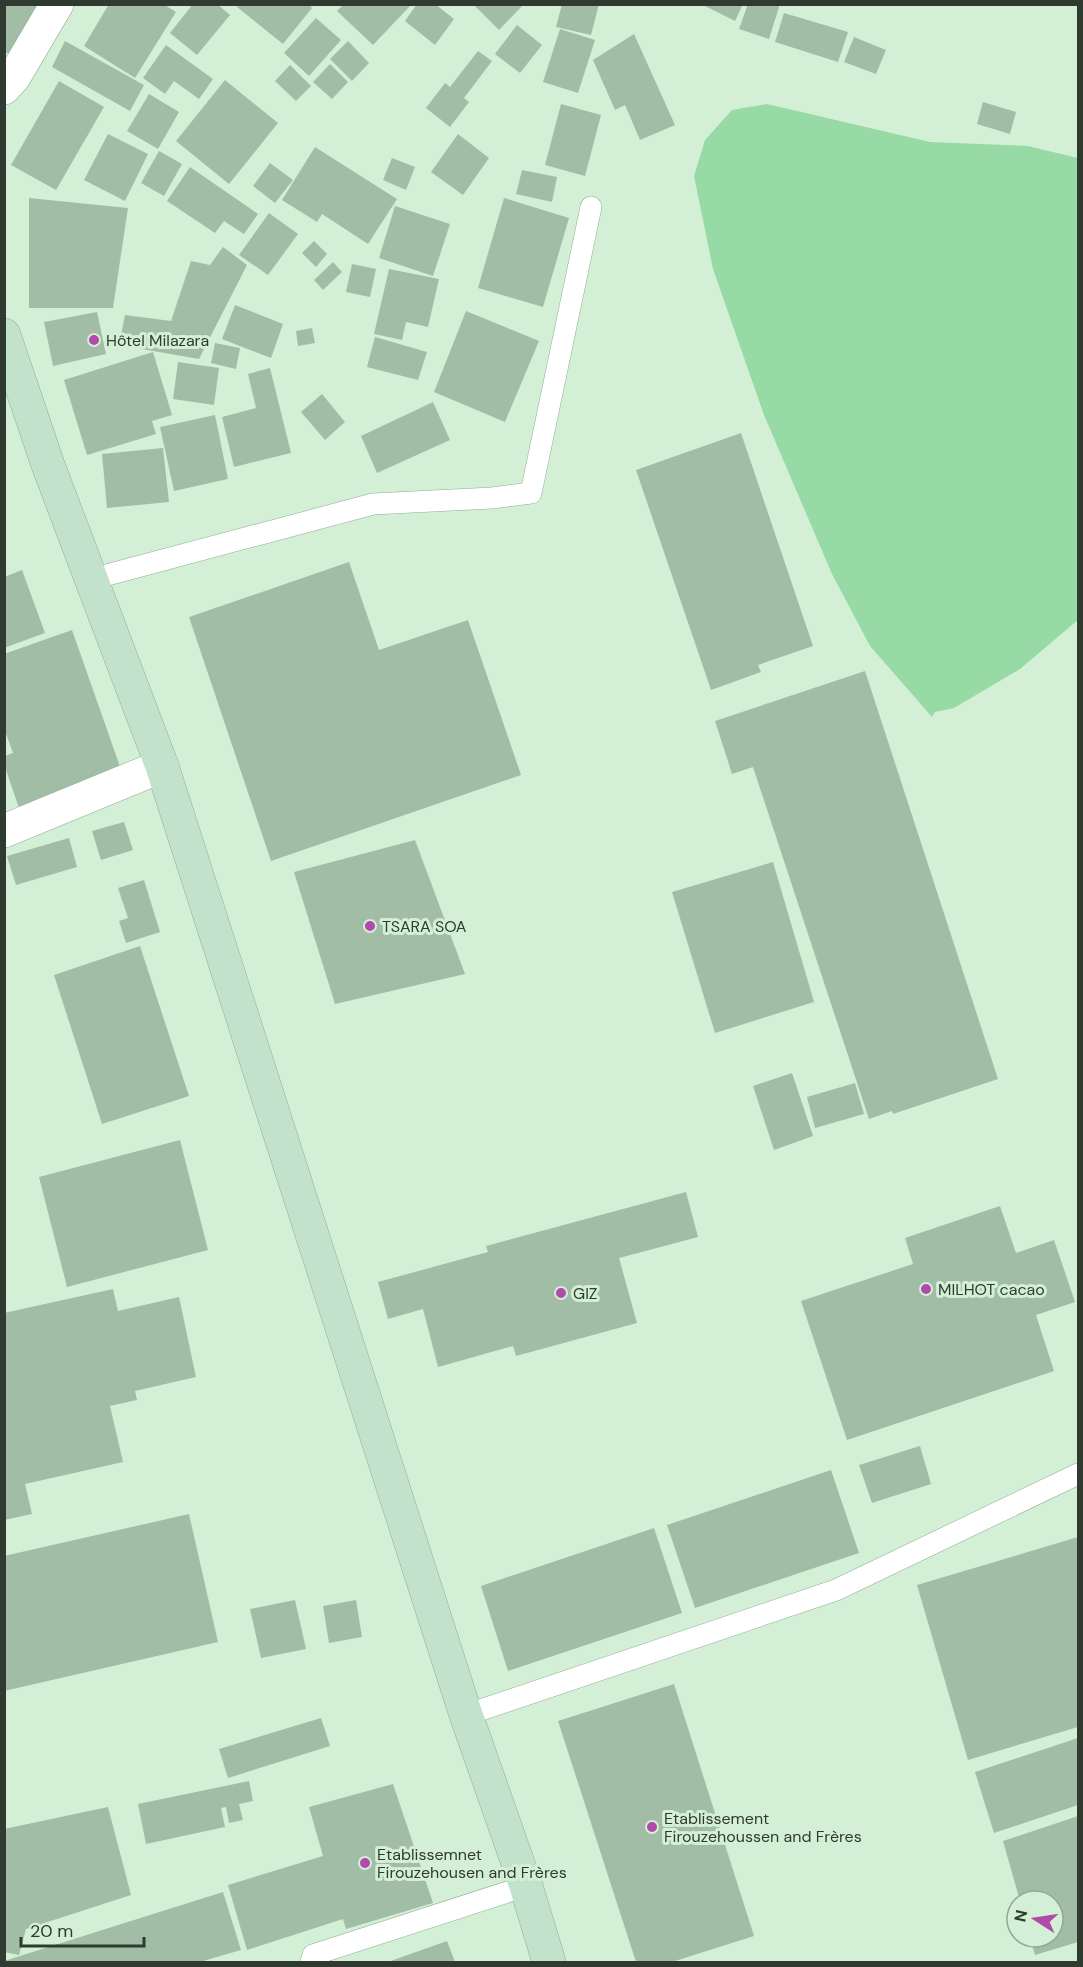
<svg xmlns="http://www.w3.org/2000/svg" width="1083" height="1967" viewBox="0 0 1083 1967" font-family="'DM Sans',sans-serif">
<rect width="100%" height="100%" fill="#d3f0d7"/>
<path fill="#98daa5" d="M 767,104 L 930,142 L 1028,146 L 1078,158 L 1078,620 L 1020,669 L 954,708 L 935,712 L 932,717 L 870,646 L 832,574 L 764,415 L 713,269 L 694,176 L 705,140 L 732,110 Z"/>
<g fill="#a1bda5">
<path d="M 4,4 L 39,4 L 9,54 L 4,51 Z"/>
<path d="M 109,4 L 163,4 L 176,12 L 135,78 L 84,46 Z"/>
<path d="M 193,4 L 217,4 L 230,15 L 197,55 L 170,33 Z"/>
<path d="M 239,4 L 308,4 L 312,8 L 283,44 L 237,7 Z"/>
<path d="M 344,4 L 409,4 L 410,6 L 373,45 L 337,11 Z"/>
<path d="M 417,4 L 435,4 L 454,19 L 435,45 L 405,21 Z"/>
<path d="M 473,4 L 524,4 L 499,30 Z"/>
<path d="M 562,4 L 599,4 L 591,35 L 556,27 Z"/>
<path d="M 701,4 L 743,4 L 735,21 Z"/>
<path d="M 748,4 L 780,4 L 769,39 L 739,29 Z"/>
<path d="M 784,13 L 848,32 L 838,62 L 775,42 Z"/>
<path d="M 316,18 L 341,40 L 309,76 L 284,53 Z"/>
<path d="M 517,25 L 542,45 L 520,73 L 495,54 Z"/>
<path d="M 560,29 L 595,40 L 578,93 L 543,82 Z"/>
<path d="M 634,34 L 675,125 L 640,140 L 625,105 L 615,110 L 593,60 Z"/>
<path d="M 854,37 L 886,50 L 876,74 L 844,62 Z"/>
<path d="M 65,41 L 144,85 L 130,111 L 52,67 Z"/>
<path d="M 348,41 L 369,63 L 352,81 L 330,59 Z"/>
<path d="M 166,45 L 213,79 L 199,99 L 174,81 L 165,94 L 143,78 Z"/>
<path d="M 478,51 L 492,61 L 464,98 L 469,102 L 450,127 L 426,108 L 445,83 L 450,87 Z"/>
<path d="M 330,64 L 348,82 L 332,99 L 313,82 Z"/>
<path d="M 290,65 L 311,86 L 296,101 L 275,81 Z"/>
<path d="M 225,80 L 278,123 L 229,184 L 176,141 Z"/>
<path d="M 59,81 L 104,107 L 56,190 L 11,165 Z"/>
<path d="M 149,94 L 179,112 L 158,149 L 127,131 Z"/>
<path d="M 983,102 L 1016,112 L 1010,134 L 977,124 Z"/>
<path d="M 561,104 L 601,115 L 585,176 L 545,165 Z"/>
<path d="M 108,134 L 148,154 L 125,201 L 84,180 Z"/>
<path d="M 458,134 L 489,158 L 463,195 L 431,172 Z"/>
<path d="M 315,147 L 397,199 L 368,244 L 322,214 L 317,222 L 282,200 Z"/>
<path d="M 159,151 L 182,164 L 164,196 L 141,183 Z"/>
<path d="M 392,158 L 415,167 L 406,190 L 383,180 Z"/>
<path d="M 270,163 L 293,180 L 275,203 L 253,186 Z"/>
<path d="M 190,167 L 258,214 L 244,234 L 224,221 L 215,233 L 167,201 Z"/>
<path d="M 522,170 L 557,177 L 552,202 L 516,194 Z"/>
<path d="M 29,198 L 128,208 L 113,308 L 29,308 Z"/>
<path d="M 504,198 L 569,218 L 543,307 L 478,288 Z"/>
<path d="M 395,206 L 450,224 L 433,276 L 379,258 Z"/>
<path d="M 269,213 L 298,234 L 268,275 L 239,255 Z"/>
<path d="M 314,241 L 327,254 L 316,267 L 302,253 Z"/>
<path d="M 223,247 L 247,265 L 199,359 L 119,345 L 125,315 L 171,321 L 191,261 L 210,265 Z"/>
<path d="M 333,262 L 342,272 L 323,290 L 314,280 Z"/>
<path d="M 352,264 L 376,269 L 370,297 L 346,292 Z"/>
<path d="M 389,269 L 439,279 L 428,327 L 406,322 L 402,340 L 374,334 Z"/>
<path d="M 235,305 L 283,324 L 271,358 L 222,339 Z"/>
<path d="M 466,311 L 539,341 L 505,422 L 434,392 Z"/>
<path d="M 97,312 L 106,354 L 53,366 L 44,322 Z"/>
<path d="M 312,328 L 315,343 L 298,346 L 296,331 Z"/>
<path d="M 375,337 L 427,352 L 418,380 L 367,367 Z"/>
<path d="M 215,343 L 240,348 L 236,369 L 211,363 Z"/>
<path d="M 153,352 L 172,415 L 152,421 L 156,434 L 87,455 L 64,380 Z"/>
<path d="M 178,362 L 219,368 L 214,405 L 173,399 Z"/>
<path d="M 270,368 L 291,453 L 234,467 L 222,417 L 256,408 L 248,374 Z"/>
<path d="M 322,394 L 345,422 L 325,440 L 301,412 Z"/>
<path d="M 433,402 L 450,440 L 377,473 L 361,436 Z"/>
<path d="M 215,415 L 228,479 L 174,491 L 160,427 Z"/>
<path d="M 741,433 L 813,646 L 758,665 L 761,672 L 711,690 L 636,470 Z"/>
<path d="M 163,448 L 169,502 L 107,508 L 102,454 Z"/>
<path d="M 349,562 L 379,650 L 468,620 L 521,775 L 271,861 L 189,617 Z"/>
<path d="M 22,570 L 45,633 L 4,648 L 4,577 Z"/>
<path d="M 72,630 L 124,778 L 21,814 L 5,767 L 5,756 L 13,753 L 4,728 L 4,654 Z"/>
<path d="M 865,671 L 998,1079 L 893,1114 L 892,1111 L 869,1119 L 753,767 L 732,774 L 715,721 Z"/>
<path d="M 124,822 L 133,850 L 101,860 L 92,831 Z"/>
<path d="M 69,838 L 77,867 L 16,885 L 7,856 Z"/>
<path d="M 415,840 L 465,974 L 335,1004 L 294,872 Z"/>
<path d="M 773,862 L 814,1002 L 715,1033 L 672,892 Z"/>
<path d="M 144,880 L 160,932 L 126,943 L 119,921 L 128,918 L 118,888 Z"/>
<path d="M 140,946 L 189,1096 L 102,1124 L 54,975 Z"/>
<path d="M 792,1073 L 813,1136 L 774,1150 L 753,1086 Z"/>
<path d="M 855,1083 L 864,1114 L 815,1128 L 807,1097 Z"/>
<path d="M 180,1140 L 208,1250 L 67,1287 L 39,1177 Z"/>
<path d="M 686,1192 L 698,1237 L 619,1258 L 637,1323 L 516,1356 L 513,1346 L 438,1367 L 423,1309 L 388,1319 L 378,1282 L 488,1252 L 486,1246 Z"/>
<path d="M 1000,1206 L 1016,1253 L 1054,1240 L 1075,1302 L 1036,1315 L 1054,1371 L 847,1440 L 801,1301 L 913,1264 L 905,1238 Z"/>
<path d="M 113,1289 L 118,1311 L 179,1297 L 196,1377 L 135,1391 L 137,1400 L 110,1406 L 123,1462 L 25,1484 L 32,1514 L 4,1520 L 4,1313 Z"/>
<path d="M 920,1446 L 931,1484 L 872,1503 L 859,1465 Z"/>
<path d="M 831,1470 L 859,1553 L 695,1608 L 667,1525 Z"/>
<path d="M 189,1514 L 218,1642 L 4,1691 L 4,1556 Z"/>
<path d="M 654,1528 L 682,1613 L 508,1671 L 481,1586 Z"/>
<path d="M 1078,1537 L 1078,1727 L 968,1760 L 917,1585 Z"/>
<path d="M 295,1600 L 306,1649 L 261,1658 L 250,1609 Z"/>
<path d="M 356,1600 L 362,1637 L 329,1643 L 323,1606 Z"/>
<path d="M 674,1684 L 754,1936 L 672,1962 L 636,1962 L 558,1721 Z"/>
<path d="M 321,1718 L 330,1746 L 228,1778 L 219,1749 Z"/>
<path d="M 1078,1738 L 1078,1805 L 994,1833 L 975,1772 Z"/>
<path d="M 249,1781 L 253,1801 L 239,1804 L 243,1820 L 229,1823 L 226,1807 L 221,1808 L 225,1827 L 146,1844 L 138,1804 Z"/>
<path d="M 393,1784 L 433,1903 L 346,1929 L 343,1919 L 247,1950 L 228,1885 L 323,1856 L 309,1807 Z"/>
<path d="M 108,1807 L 131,1895 L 26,1929 L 19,1955 L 4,1952 L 4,1829 Z"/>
<path d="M 1078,1816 L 1078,1942 L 1035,1955 L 1030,1937 L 1053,1937 L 1053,1901 L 1020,1901 L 1003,1841 Z"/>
<path d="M 223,1892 L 241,1950 L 200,1962 L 4,1962 L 4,1961 Z"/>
<path d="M 447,1941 L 455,1962 L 388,1962 Z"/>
</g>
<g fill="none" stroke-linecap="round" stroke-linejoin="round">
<defs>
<g id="service">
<path d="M 92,579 L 373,504 L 492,498 L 531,493 L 591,207"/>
<path d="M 466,1715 L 836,1590 L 1078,1474"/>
<path d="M 311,1962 L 313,1955 L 526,1886"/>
</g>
<path id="minor" d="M 4,831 L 162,766"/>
<path id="tertiary" d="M 4,88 L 14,77 L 57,4"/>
<path id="secondary" d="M 4,335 L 48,465 L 162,766 L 466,1715 L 526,1886 L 549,1962"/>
</defs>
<use href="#service" stroke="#91ad95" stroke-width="22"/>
<use href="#minor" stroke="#91ad95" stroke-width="34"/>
<use href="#tertiary" stroke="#91ad95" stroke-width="34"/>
<use href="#secondary" stroke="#91ad95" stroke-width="34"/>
<use href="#service" stroke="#fff" stroke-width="21"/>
<use href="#minor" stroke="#fff" stroke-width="33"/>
<use href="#tertiary" stroke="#fff" stroke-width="33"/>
<use href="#secondary" stroke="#c2e2cc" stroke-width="33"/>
</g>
<g fill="#b24aac" stroke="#d3f0d7" stroke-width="2">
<circle cx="94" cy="340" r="6"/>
<circle cx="370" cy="926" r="6"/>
<circle cx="926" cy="1289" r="6"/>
<circle cx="561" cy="1293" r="6"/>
<circle cx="652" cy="1827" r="6"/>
<circle cx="365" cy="1863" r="6"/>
</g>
<g text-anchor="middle" stroke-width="6" stroke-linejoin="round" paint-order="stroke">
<g font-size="16" fill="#2f3b31" stroke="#d3f0d7" text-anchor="start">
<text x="106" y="346">Hôtel Milazara</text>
<text x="382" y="932">TSARA SOA</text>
<text x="938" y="1295">MILHOT cacao</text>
<text x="573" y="1299">GIZ</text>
<text x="664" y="1824">Etablissement<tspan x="664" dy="18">Firouzehoussen and Frères</tspan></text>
<text x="377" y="1860">Etablissemnet<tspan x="377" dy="18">Firouzehousen and Frères</tspan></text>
</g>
</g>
<rect width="1083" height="1967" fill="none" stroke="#2f3b31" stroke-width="12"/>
<g transform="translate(1035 1919) rotate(282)"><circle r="28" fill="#d3f0d7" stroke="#91a895" stroke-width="1.5"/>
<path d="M0-4.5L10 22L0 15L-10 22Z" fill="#b24aac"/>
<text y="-9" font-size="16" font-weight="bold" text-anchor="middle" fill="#2f3b31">N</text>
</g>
<path d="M21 1937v9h123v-9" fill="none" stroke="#2f3b31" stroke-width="3"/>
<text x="30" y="1937" font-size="18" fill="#2f3b31" stroke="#d3f0d7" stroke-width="4.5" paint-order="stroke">20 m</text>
</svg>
